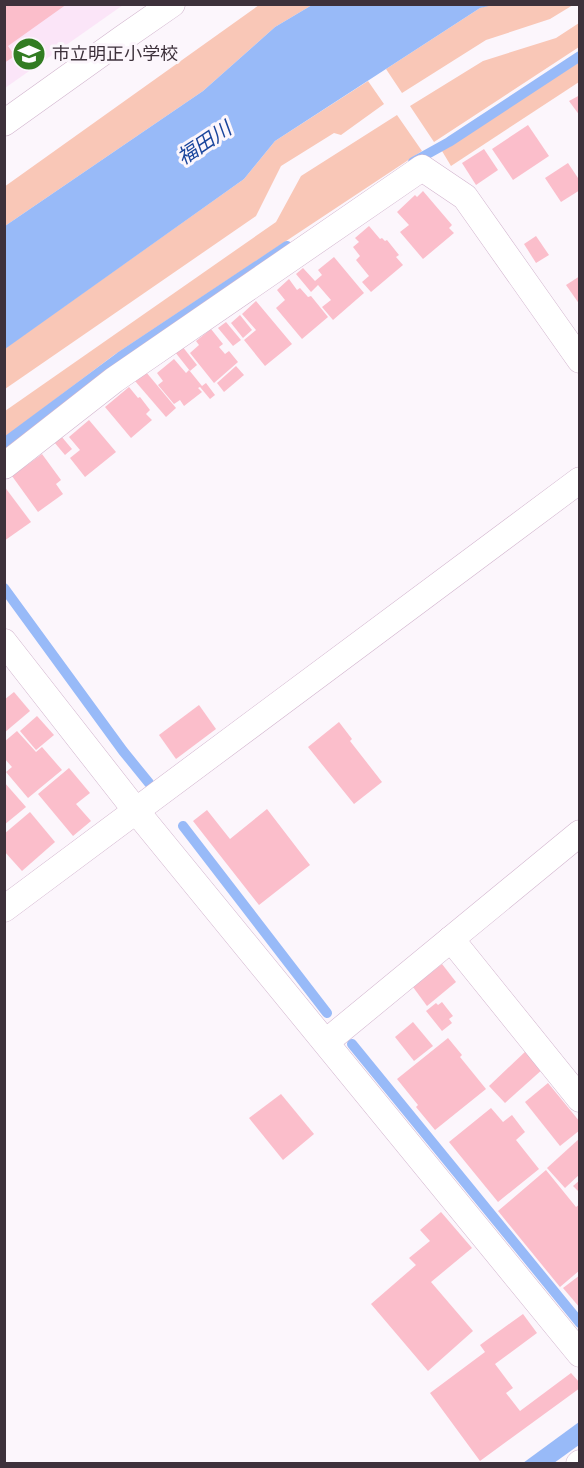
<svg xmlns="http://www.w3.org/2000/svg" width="584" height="1468" viewBox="0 0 584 1468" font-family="'Fira Sans Condensed','Noto Sans JP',sans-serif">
<rect width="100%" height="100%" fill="#fcf6fc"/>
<path fill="#fbe5f8" d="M 5,5 L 123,5 L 5,88 Z"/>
<g fill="#f9c7b7">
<path d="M 493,4 L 573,5 L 550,19 L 486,40 L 402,93 L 386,69 L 480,8 Z"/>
<path d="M 259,5 L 312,5 L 275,27 L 203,91 L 5,226 L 4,187 Z"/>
<path d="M 579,23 L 579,47 L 434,142 L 410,106 L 483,61 L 556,38 Z"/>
<path d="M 579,62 L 579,82 L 451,166 L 442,151 Z"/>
<path d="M 368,81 L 384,104 L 341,135 L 334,133 L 281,166 L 256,216 L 5,389 L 4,349 L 244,179 L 275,141 Z"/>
<path d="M 397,115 L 422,151 L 114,355 L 5,437 L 5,411 L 276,222 L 301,176 Z"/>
</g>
<g fill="#98baf8">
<path d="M 312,5 L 493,5 L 480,8 L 275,141 L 244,179 L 5,349 L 5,226 L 203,91 L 275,27 Z"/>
<path d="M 579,1422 L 579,1445 L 554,1463 L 523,1463 Z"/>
</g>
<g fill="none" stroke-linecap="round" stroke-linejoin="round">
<g stroke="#98baf8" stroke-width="10">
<path d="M 413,162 L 449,142 L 580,56"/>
<path d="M 4,443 L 120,357 L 287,246"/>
<path d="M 4,588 L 123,751 L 149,783"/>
<path d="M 183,826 L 327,1013"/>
<path d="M 352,1044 L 580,1323"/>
</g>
</g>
<g fill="#fbbecb">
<path d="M 4,4 L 67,4 L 8,46 L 15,56 L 4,63 Z"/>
<path d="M 580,95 L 580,116 L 569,101 Z"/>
<path d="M 528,125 L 549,156 L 513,180 L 492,149 Z"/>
<path d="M 484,149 L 498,170 L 476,185 L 462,163 Z"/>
<path d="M 568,163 L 580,181 L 580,190 L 561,202 L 545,178 Z"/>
<path d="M 423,191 L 452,225 L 449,228 L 454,233 L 423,259 L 400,232 L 409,225 L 397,212 L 415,195 L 417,197 Z"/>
<path d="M 369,226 L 380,239 L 382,238 L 385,241 L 387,240 L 399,255 L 396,257 L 403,265 L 371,292 L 362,282 L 369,276 L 356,260 L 360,256 L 353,247 L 359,242 L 355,238 Z"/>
<path d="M 536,236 L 549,255 L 536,263 L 524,244 Z"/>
<path d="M 334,257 L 364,293 L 333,320 L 322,307 L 331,300 L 318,285 L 311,292 L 296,274 L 303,268 L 315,281 L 322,275 L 318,270 Z"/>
<path d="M 580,276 L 580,305 L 566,285 Z"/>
<path d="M 289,279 L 297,290 L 300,288 L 308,297 L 311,296 L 328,317 L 302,339 L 276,308 L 285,300 L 277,290 Z"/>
<path d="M 256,301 L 292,344 L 265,366 L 244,340 L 256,330 L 242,314 Z"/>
<path d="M 240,315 L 252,330 L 243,338 L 231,323 Z"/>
<path d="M 226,322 L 241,340 L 233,346 L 218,328 Z"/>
<path d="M 211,329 L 223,344 L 219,347 L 225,354 L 229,351 L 238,362 L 214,383 L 190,353 L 199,345 L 196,341 Z"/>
<path d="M 182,346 L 197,365 L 190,371 L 175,352 Z"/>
<path d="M 174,359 L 186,373 L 189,370 L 202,386 L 206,383 L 215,395 L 210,399 L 200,387 L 198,388 L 202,392 L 184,406 L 180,400 L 174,404 L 158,385 L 163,381 L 157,373 Z"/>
<path d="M 236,366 L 244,375 L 224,392 L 217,383 Z"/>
<path d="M 146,372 L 176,408 L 166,417 L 135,381 Z"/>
<path d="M 129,387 L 138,398 L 140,397 L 150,410 L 146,414 L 152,420 L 131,438 L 105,407 Z"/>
<path d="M 89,420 L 116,452 L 85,477 L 70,458 L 80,450 L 69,437 Z"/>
<path d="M 61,436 L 72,449 L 65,455 L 54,442 Z"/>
<path d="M 42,454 L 61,480 L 56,484 L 63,494 L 38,512 L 12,476 Z"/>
<path d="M 4,486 L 31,522 L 4,541 Z"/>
<path d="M 14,692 L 30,711 L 4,733 L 4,700 Z"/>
<path d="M 199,705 L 216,729 L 176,759 L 159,735 Z"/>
<path d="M 37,716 L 54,735 L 36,750 L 20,731 Z"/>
<path d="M 339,722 L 352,739 L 350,741 L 382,782 L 354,804 L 308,747 Z"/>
<path d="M 17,731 L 36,752 L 42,747 L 62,770 L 28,798 L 6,772 L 12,767 L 4,758 L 4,742 Z"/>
<path d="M 69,768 L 90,793 L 76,804 L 91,821 L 73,836 L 38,794 Z"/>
<path d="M 4,782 L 26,807 L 4,825 Z"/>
<path d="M 267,809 L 310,865 L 259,905 L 193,821 L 207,810 L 230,839 Z"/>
<path d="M 30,812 L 55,842 L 22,871 L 4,851 L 4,834 Z"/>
<path d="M 442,964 L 456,982 L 427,1006 L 413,987 Z"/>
<path d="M 442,1002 L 453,1016 L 449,1019 L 452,1023 L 442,1031 L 426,1011 L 436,1003 L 438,1005 Z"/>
<path d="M 413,1022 L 433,1046 L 414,1061 L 395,1037 Z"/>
<path d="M 448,1038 L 462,1055 L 460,1057 L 486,1089 L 435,1130 L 416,1107 L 418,1105 L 397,1079 Z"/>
<path d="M 527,1050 L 544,1068 L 505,1103 L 489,1086 Z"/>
<path d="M 548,1083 L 580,1122 L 580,1130 L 560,1146 L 525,1102 Z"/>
<path d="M 281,1094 L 314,1134 L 283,1160 L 249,1118 Z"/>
<path d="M 491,1108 L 503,1122 L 512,1115 L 525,1132 L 516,1140 L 539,1169 L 498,1202 L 449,1142 Z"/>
<path d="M 580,1138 L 580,1174 L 565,1188 L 547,1168 Z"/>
<path d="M 546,1170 L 576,1207 L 580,1204 L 580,1270 L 560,1287 L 498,1211 Z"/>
<path d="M 580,1180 L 580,1193 L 573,1186 Z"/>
<path d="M 441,1212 L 472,1248 L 431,1282 L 473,1331 L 428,1371 L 371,1304 L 416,1265 L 409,1258 L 430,1241 L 420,1230 Z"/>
<path d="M 580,1275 L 580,1308 L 563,1288 Z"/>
<path d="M 523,1314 L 537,1333 L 495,1364 L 513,1388 L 506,1393 L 520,1411 L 571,1373 L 580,1383 L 580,1388 L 480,1461 L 430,1393 L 485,1352 L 480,1345 Z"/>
</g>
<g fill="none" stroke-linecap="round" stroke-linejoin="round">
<defs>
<g id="minor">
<path d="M 4,123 L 123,38 L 172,4"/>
<path d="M 4,466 L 114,380 L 422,168 L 465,197 L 580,360"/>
<path d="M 4,642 L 137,812 L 580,1354"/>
<path d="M 4,909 L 580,480"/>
<path d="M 451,939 L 580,1099"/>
<path d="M 326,1042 L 580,833"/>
<path d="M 579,1464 L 580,1463"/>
</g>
</defs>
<use href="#minor" stroke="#d2b5ce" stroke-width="27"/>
<use href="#minor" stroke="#fff" stroke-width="26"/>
</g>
<defs>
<symbol id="school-disc" viewBox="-11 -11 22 22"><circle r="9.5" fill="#327c22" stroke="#fcf6fc"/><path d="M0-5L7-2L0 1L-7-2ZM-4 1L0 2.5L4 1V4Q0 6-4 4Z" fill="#fff"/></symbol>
</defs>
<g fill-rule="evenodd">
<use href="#school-disc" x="10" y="35" width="38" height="38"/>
</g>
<g text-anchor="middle" stroke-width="6" stroke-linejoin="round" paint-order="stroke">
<g font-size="18" fill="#3d313b" stroke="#fcf6fc" text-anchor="start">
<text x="52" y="60">市立明正小学校</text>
</g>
<g font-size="20" font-style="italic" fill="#1a459c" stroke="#fcf6fc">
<text transform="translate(204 143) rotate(-34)" y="7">福田川</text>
</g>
</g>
<rect width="584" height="1468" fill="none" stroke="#3d313b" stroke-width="12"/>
</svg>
